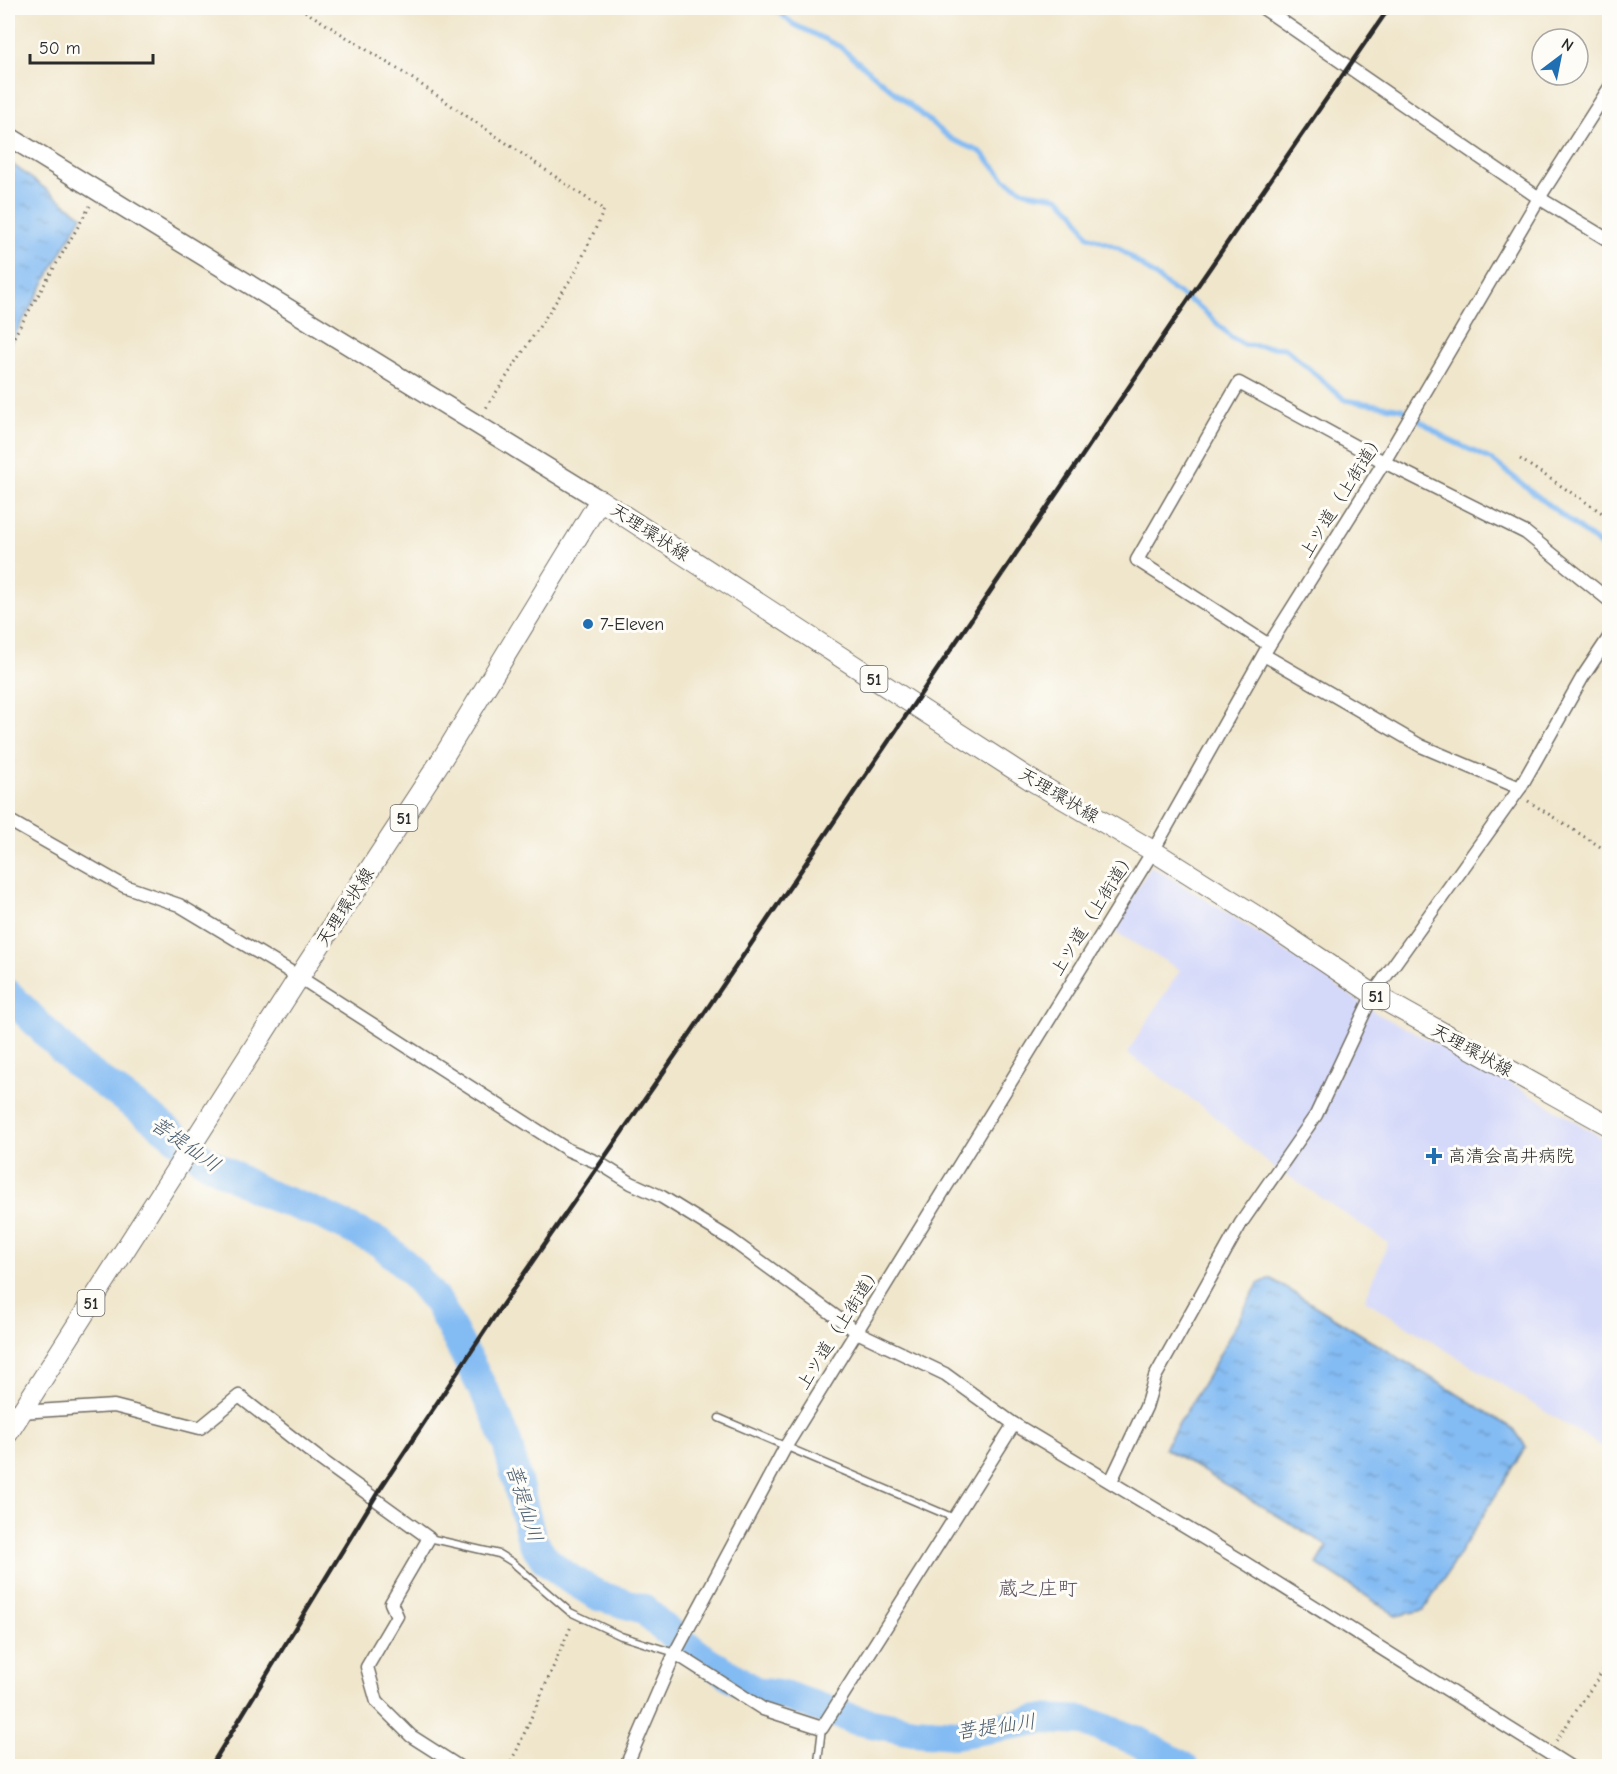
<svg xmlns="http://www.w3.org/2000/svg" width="1617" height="1774" viewBox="0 0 1617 1774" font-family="'Comic Neue','Klee One',sans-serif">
<defs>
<pattern id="water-ripples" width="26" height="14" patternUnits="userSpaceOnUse" patternTransform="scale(1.5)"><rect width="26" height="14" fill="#83bbf3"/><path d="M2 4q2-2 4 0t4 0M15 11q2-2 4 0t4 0" fill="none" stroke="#6b98c5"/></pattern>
</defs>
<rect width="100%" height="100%" fill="#fdfcf7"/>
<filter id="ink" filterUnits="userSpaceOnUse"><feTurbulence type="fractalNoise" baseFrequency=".0167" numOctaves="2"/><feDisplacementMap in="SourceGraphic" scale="12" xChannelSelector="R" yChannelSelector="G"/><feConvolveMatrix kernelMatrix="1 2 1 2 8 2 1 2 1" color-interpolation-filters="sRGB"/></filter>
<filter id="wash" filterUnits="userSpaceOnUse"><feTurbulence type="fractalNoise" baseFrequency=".008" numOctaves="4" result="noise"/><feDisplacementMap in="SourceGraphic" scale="24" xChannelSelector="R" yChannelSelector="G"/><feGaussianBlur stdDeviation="1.35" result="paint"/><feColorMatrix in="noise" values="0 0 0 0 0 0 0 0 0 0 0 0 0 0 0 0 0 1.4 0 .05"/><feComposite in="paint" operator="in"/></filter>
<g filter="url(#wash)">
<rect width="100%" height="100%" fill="#f0e6cc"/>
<path fill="#d4d8f9" d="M 1151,866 L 1229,914 L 1378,1014 L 1510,1082 L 1609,1142 L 1609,1451 L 1365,1300 L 1388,1243 L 1295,1180 L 1275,1169 L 1208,1111 L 1127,1053 L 1180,970 L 1112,930 Z"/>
<g fill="url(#water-ripples)" stroke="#57738f" stroke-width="1.5">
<path d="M 8,161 L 82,216 L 8,347 Z"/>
<path d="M 1270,1278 L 1514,1429 L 1526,1447 L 1424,1610 L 1397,1616 L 1317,1564 L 1328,1546 L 1164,1448 L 1210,1372 L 1258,1284 Z"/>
</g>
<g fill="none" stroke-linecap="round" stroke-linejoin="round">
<path stroke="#83bbf3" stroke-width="5" d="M 774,8 L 793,24 L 839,46 L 951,139 L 981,152 L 1006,180 L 1026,192 L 1058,197 L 1074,212 L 1088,236 L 1119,248 L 1173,290 L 1201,308 L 1231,337 L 1244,345 L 1285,348 L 1345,400 L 1403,409 L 1447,439 L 1492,460 L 1610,553"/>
<path stroke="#83bbf3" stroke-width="30" d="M 8,994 L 77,1064 L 152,1118 L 206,1161 L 264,1193 L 322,1215 L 381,1243 L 409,1268 L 438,1303 L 495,1412 L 507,1443 L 532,1540 L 545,1559 L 567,1577 L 599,1596 L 644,1609 L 660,1625 L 703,1658 L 756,1692 L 786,1696 L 856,1720 L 913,1731 L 956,1734 L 1045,1719 L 1085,1721 L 1135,1740 L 1183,1766"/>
</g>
</g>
<g filter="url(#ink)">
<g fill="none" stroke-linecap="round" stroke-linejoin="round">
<defs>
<g id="lane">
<path d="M 719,1418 L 954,1518"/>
<path d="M 429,1538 L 499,1554 L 512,1562 L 570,1612 L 621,1636 L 675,1653"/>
<path d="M 822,1728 L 818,1762 L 825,1766"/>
</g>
<g id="street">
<path d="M 1263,8 L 1539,198 L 1610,241"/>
<path d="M 1269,645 L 1137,560 L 1239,383 L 1384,462 L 1526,533 L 1610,601"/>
<path d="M 1264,655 L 1421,746 L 1520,788"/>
<path d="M 8,820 L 124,886 L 179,905 L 299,977 L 568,1150 L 599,1163 L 631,1183 L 662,1197 L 730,1239 L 857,1332 L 945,1374 L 1014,1424 L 1245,1563 L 1569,1766"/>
<path d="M 8,1409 L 21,1412 L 114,1406 L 200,1428 L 239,1396 L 317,1457 L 429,1538 L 391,1603 L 397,1616 L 367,1667 L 377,1702 L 411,1736 L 458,1766"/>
<path d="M 1111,1481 L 1146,1407 L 1155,1377 L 1241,1223 L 1316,1115 L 1373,994 L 1520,788 L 1582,678 L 1610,636"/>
<path d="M 675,1653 L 763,1709 L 822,1728 L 1014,1424"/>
<path d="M 626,1766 L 675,1653 L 786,1446 L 1153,851 L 1269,645 L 1384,462 L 1539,198 L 1610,87"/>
</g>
<path id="secondary" d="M 8,136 L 600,500"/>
<path id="primary" d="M 8,1433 L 299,977 L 442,759 L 600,500 L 913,704 L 1031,780 L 1153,851 L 1261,919 L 1373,994 L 1610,1126"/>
</defs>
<use href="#lane" stroke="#706c63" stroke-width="9"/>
<use href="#street" stroke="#706c63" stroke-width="15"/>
<use href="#secondary" stroke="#706c63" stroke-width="21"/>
<use href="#primary" stroke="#706c63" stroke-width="22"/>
<g stroke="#706c63" stroke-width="3" stroke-dasharray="1.5 4.5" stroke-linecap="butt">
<path d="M 300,8 L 407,75 L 604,210 L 576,271 L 484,411"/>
<path d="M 8,347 L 90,206"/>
<path d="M 1520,459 L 1610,518"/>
<path d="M 1528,801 L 1610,853"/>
<path d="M 1556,1741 L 1610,1660"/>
<path d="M 508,1766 L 517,1750 L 572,1624"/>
<path d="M 1525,1766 L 1536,1760"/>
</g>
<use href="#lane" stroke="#fff" stroke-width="6"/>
<use href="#street" stroke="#fff" stroke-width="12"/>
<use href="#secondary" stroke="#fff" stroke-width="18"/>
<use href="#primary" stroke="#fff" stroke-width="20"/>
<path stroke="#2b2b2b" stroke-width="4.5" d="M 211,1766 L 380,1489 L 494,1317 L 692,1031 L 1194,291 L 1389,8"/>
</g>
</g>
<g fill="#1f6fb2" stroke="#fdfcf7" stroke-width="2">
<circle cx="588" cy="624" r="6"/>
<path d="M1431 1147h6v6h6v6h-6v6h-6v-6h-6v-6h6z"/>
</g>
<g text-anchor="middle" stroke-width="6" stroke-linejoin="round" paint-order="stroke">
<g fill="#fdfcf7" stroke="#6a6a68" stroke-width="1.5">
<rect x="860.5" y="666" width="27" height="26" rx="4.5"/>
<rect x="390.5" y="805" width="27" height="26" rx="4.5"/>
<rect x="1362.5" y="983" width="27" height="26" rx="4.5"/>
<rect x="77.5" y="1290" width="27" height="26" rx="4.5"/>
</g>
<g font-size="16" font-weight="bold" fill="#2b2b2b">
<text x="874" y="685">51</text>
<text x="404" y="824">51</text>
<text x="1376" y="1002">51</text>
<text x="91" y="1309">51</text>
</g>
<g font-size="18" fill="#2b2b2b" stroke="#fdfcf7">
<text transform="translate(1342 495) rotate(-58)" y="6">上ツ道（上街道）</text>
<text transform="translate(650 532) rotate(33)" y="6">天理環状線</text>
<text transform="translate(1059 795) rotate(31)" y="6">天理環状線</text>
<text transform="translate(345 907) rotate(-57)" y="6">天理環状線</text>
<text transform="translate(1093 913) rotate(-58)" y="6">上ツ道（上街道）</text>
<text transform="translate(1472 1050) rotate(29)" y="6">天理環状線</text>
<text transform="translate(839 1327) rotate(-58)" y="6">上ツ道（上街道）</text>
</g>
<g font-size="18" fill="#2b2b2b" stroke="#fdfcf7" text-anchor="start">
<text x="600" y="630">7-Eleven</text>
<text x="1448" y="1162">高清会高井病院</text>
</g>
<g font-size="20" font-style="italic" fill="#4a5d71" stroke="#fdfcf7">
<text transform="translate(186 1144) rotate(35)" y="7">菩提仙川</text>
<text transform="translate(525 1503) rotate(73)" y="7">菩提仙川</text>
<text transform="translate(996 1726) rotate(-8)" y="7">菩提仙川</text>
</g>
<g font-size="20" fill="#5f5462" stroke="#fdfcf7">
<text x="1038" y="1595">蔵之庄町</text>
</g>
</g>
<rect width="1617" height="1774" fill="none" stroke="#fdfcf7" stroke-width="30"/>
<g transform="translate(1560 57) rotate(32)"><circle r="28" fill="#fdfcf7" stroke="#a9a8a5" stroke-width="1.5"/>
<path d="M0-4.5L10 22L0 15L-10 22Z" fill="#1f6fb2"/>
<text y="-9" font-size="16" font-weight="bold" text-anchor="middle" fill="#2b2b2b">N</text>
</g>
<path d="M30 54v9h123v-9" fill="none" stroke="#2b2b2b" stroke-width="3"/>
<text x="39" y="54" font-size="18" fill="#2b2b2b" stroke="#fdfcf7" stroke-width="4.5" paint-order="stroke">50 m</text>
</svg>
